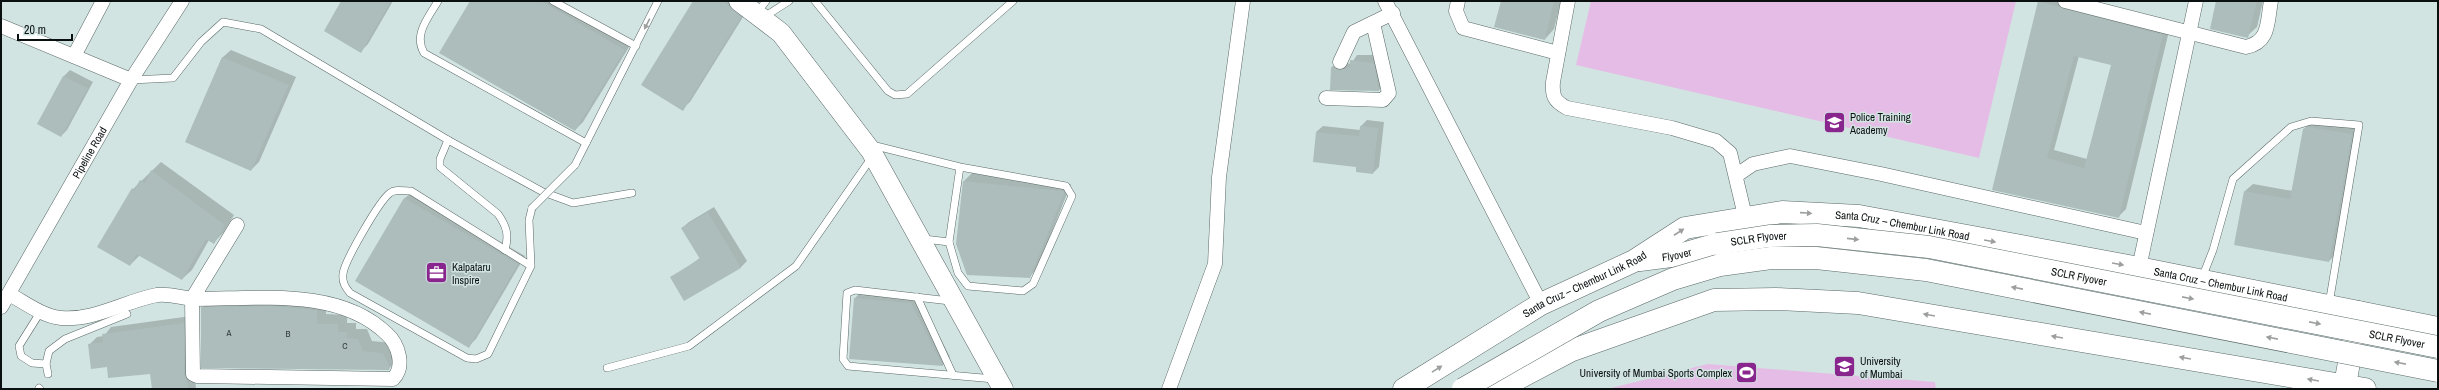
<svg xmlns="http://www.w3.org/2000/svg" width="2439" height="390" viewBox="0 0 2439 390" font-family="'Archivo Narrow',sans-serif">
<rect width="100%" height="100%" fill="#d2e4e2"/>
<g fill="#e5bce5">
<path d="M 1591,1 L 2016,1 L 1979,158 L 1576,65 Z"/>
<path d="M 1708,364 L 1935,382 L 1936,389 L 1607,389 Z"/>
</g>
<g fill="#0003" fill-rule="evenodd">
<path d="M 342,1 L 393,1 L 368,44 L 361,51 Z"/>
<path d="M 471,1 L 562,1 L 632,42 L 583,122 L 575,130 Z"/>
<path d="M 695,1 L 739,1 L 748,9 L 690,102 L 682,109 Z"/>
<path d="M 1502,1 L 1561,1 L 1554,29 L 1545,39 Z"/>
<path d="M 2039,1 L 2072,1 L 2170,27 L 2126,209 L 2118,217 L 1993,189 ZM 2079,56 L 2112,64 L 2087,159 L 2054,150 Z"/>
<path d="M 2217,1 L 2263,1 L 2257,27 L 2247,36 Z"/>
<path d="M 231,50 L 296,77 L 259,162 L 251,170 L 186,142 L 223,57 Z"/>
<path d="M 1357,55 L 1374,55 L 1385,84 L 1379,90 L 1331,89 L 1332,67 L 1338,61 L 1351,64 Z"/>
<path d="M 70,70 L 93,82 L 67,130 L 61,136 L 39,124 L 64,76 Z"/>
<path d="M 1367,120 L 1384,122 L 1379,167 L 1373,173 L 1358,166 L 1316,132 L 1323,126 L 1360,130 L 1361,126 Z"/>
<path d="M 2312,121 L 2359,127 L 2336,254 L 2329,261 L 2245,191 L 2253,184 L 2293,191 L 2304,129 Z"/>
<path d="M 161,162 L 234,215 L 223,233 L 214,242 L 209,240 L 192,270 L 182,279 L 140,255 L 130,265 L 133,189 Z"/>
<path d="M 972,173 L 1071,184 L 1037,269 L 1029,277 L 957,244 L 964,181 Z"/>
<path d="M 413,191 L 525,256 L 476,339 L 469,346 L 356,281 L 405,198 Z"/>
<path d="M 714,207 L 747,261 L 741,267 L 684,300 L 671,278 L 700,258 L 682,228 L 689,222 Z"/>
<path d="M 862,291 L 919,296 L 950,357 L 943,365 L 850,358 L 855,298 Z"/>
<path d="M 211,298 L 326,301 L 326,314 L 347,315 L 347,323 L 356,323 L 356,329 L 367,329 L 372,341 L 392,343 L 398,360 L 388,369 L 202,308 Z"/>
<path d="M 191,316 L 196,389 L 153,389 L 151,372 L 108,366 L 89,345 L 97,337 L 104,336 L 111,327 Z"/>
</g>
<g fill="#acbdbb" fill-rule="evenodd">
<path d="M 341,1 L 391,1 L 361,53 L 324,31 Z"/>
<path d="M 470,1 L 541,1 L 625,50 L 575,131 L 439,53 Z"/>
<path d="M 693,1 L 724,1 L 741,17 L 683,111 L 641,85 Z"/>
<path d="M 1501,1 L 1554,1 L 1545,40 L 1494,27 Z"/>
<path d="M 2038,1 L 2163,35 L 2119,218 L 1992,190 ZM 2074,56 L 2111,65 L 2084,168 L 2047,158 Z"/>
<path d="M 2216,1 L 2257,1 L 2248,38 L 2210,29 Z"/>
<path d="M 222,57 L 289,85 L 251,171 L 185,142 Z"/>
<path d="M 1350,60 L 1374,63 L 1379,91 L 1330,90 L 1331,67 L 1340,70 L 1350,67 Z"/>
<path d="M 63,76 L 88,88 L 61,137 L 37,124 Z"/>
<path d="M 1360,126 L 1378,128 L 1373,174 L 1356,172 L 1356,167 L 1313,162 L 1316,132 L 1359,136 Z"/>
<path d="M 2309,127 L 2352,134 L 2329,262 L 2234,245 L 2244,191 L 2290,199 L 2303,129 Z"/>
<path d="M 151,170 L 225,225 L 214,244 L 206,239 L 182,280 L 136,254 L 130,266 L 97,247 L 132,188 L 134,190 L 140,180 L 145,183 Z"/>
<path d="M 963,181 L 1063,191 L 1064,193 L 1030,278 L 967,275 L 956,244 Z"/>
<path d="M 404,198 L 518,264 L 469,348 L 355,281 Z"/>
<path d="M 708,212 L 741,268 L 684,301 L 670,277 L 700,259 L 681,228 Z"/>
<path d="M 854,298 L 911,303 L 943,366 L 849,359 Z"/>
<path d="M 271,306 L 317,310 L 317,324 L 338,324 L 338,332 L 347,332 L 347,338 L 358,339 L 363,351 L 383,353 L 390,367 L 389,370 L 201,368 L 201,307 Z"/>
<path d="M 184,323 L 184,374 L 189,389 L 152,389 L 150,374 L 108,378 L 107,367 L 91,369 L 88,344 L 103,342 L 102,334 Z"/>
</g>
<g fill="none" stroke-linecap="round" stroke-linejoin="round">
<defs>
<g id="lane">
<path d="M 438,1 C 429,17 413,34 424,53 L 586,143"/>
<path d="M 553,1 L 636,46"/>
<path d="M 815,1 L 888,91 L 895,95 L 907,94 L 1013,1"/>
<path d="M 756,14 L 766,1"/>
<path d="M 764,17 L 789,1"/>
<path d="M 131,80 L 173,78 L 201,42 L 223,22 L 261,29 L 448,140 L 543,192 L 573,203 L 632,193"/>
<path d="M 448,140 L 440,159 L 440,167 L 498,214 C 507,227 509,235 505,250"/>
<path d="M 872,145 L 960,167 L 1066,186 L 1072,196 L 1033,284 L 1023,291 L 968,286 L 958,273 L 949,242 L 960,167"/>
<path d="M 575,165 L 658,1"/>
<path d="M 924,239 L 949,242"/>
<path d="M 531,266 L 411,191 C 404,191 395,189 390,193 C 379,201 344,262 343,274 C 342,282 345,287 350,293 L 467,358 L 476,359 L 488,354 L 531,266 L 529,220 L 532,208"/>
<path d="M 2202,278 L 2213,250 L 2233,179 L 2291,127 L 2311,121 L 2359,125 L 2329,304"/>
<path d="M 917,297 L 953,375"/>
<path d="M 950,301 L 855,290 L 847,293 L 843,359 L 848,366 L 994,379"/>
<path d="M 41,311 L 19,346 L 21,356 L 32,363 L 46,364 L 49,351 L 65,339 L 127,314"/>
<path d="M 46,364 L 48,374"/>
<path d="M 607,368 L 689,346 L 796,266 L 872,157"/>
<path d="M 39,388 L 40,389"/>
</g>
<g id="street">
<path d="M 1385,1 L 1541,304"/>
<path d="M 1458,1 L 1456,11 L 1463,28 L 1558,53"/>
<path d="M 1568,1 L 1553,82 C 1552,96 1554,101 1567,108 L 1672,128 L 1716,141 L 1730,153 L 1745,216"/>
<path d="M 2065,1 L 2246,47 C 2270,42 2267,22 2271,1"/>
<path d="M 1,26 L 131,80"/>
<path d="M 74,56 L 103,1"/>
<path d="M 1340,62 L 1354,32 L 1393,13"/>
<path d="M 1326,98 L 1383,100 L 1389,93 L 1373,23"/>
<path d="M 1737,175 L 1753,164 L 1790,156 L 1881,174 L 2146,233"/>
<path d="M 2139,268 L 2196,1"/>
<path d="M 9,294 C 24,302 44,317 61,318 C 94,321 125,301 157,295 C 170,293 184,299 196,299 C 258,299 339,287 387,334 C 399,345 405,367 393,379 L 197,376 L 193,374 L 192,299 L 237,225"/>
<path id="s1" d="M 1,307 L 131,80 L 182,1"/>
<path d="M 1169,389 L 1215,264 L 1219,177 L 1243,1"/>
</g>
<path id="secondary" d="M 739,1 L 781,33 L 871,151 L 1003,389"/>
<g id="highway">
<path id="s2" d="M 1640,260 L 1679,255 L 1717,244"/>
<path d="M 2345,385 L 2358,312"/>
<path id="s3" d="M 1404,389 L 1541,304 L 1634,261 L 1685,228 L 1782,212 L 1859,216 L 2139,268 L 2438,328"/>
<path d="M 1498,389 L 1570,351 L 1714,300 L 1776,299 L 1858,303 L 2365,389"/>
</g>
</defs>
<use href="#lane" stroke="#596867" stroke-width="8"/>
<use href="#street" stroke="#596867" stroke-width="15"/>
<use href="#secondary" stroke="#596867" stroke-width="21"/>
<use href="#highway" stroke="#596867" stroke-width="23"/>
<use href="#lane" stroke="#fff" stroke-width="7"/>
<use href="#street" stroke="#fff" stroke-width="14"/>
<use href="#secondary" stroke="#fff" stroke-width="20"/>
<use href="#highway" stroke="#fff" stroke-width="22"/>
<defs>
<path id="lane-bridge" d="M 532,208 L 575,165"/>
<g id="highway-bridge">
<path id="s4" d="M 1717,244 L 1769,236 L 1817,235 L 1929,247 L 2438,347"/>
<path d="M 1463,389 L 1599,311 L 1673,279 L 1720,265 L 1771,258 L 1816,258 L 1926,270 L 2438,371"/>
</g>
</defs>
<use href="#lane-bridge" stroke="#596867" stroke-width="8" stroke-linecap="butt"/>
<use href="#highway-bridge" stroke="#596867" stroke-width="23" stroke-linecap="butt"/>
<use href="#lane-bridge" stroke="#fff" stroke-width="7"/>
<use href="#highway-bridge" stroke="#fff" stroke-width="22"/>
</g>
<defs><path id="oneway-solid" d="M-6-.8H1V-3.2L6.5 0L1 3.2V.8H-6Z"/></defs>
<g fill="#9d9f9f">
<use href="#oneway-solid" transform="translate(647 24) rotate(117)"/>
<use href="#oneway-solid" transform="translate(1806 213) rotate(4)"/>
<use href="#oneway-solid" transform="translate(1679 232) rotate(-33)"/>
<use href="#oneway-solid" transform="translate(1853 239) rotate(6)"/>
<use href="#oneway-solid" transform="translate(1990 241) rotate(10)"/>
<use href="#oneway-solid" transform="translate(2118 264) rotate(10)"/>
<use href="#oneway-solid" transform="translate(2017 288) rotate(-169)"/>
<use href="#oneway-solid" transform="translate(2188 298) rotate(11)"/>
<use href="#oneway-solid" transform="translate(2145 313) rotate(-169)"/>
<use href="#oneway-solid" transform="translate(1929 315) rotate(-170)"/>
<use href="#oneway-solid" transform="translate(2315 323) rotate(11)"/>
<use href="#oneway-solid" transform="translate(2057 337) rotate(-170)"/>
<use href="#oneway-solid" transform="translate(2272 338) rotate(-169)"/>
<use href="#oneway-solid" transform="translate(2185 358) rotate(-170)"/>
<use href="#oneway-solid" transform="translate(2400 363) rotate(-169)"/>
<use href="#oneway-solid" transform="translate(1437 369) rotate(-32)"/>
<use href="#oneway-solid" transform="translate(2313 380) rotate(-170)"/>
</g>
<defs>
<symbol id="university-square" viewBox="-11 -11 22 22"><rect x="-9" y="-9" width="18" height="18" rx="4" fill="#89268e" stroke="#d2e4e2"/><path d="M0-5L7-2L0 1L-7-2ZM-4 1L0 2.5L4 1V4Q0 6-4 4Z" fill="#fff"/></symbol>
<symbol id="office-square" viewBox="-11 -11 22 22"><rect x="-9" y="-9" width="18" height="18" rx="4" fill="#89268e" stroke="#d2e4e2"/><path d="M-6-3h4V-5.5h4V-3h4V5H-6ZM-1-4.5V-3h2v-1.5ZM-6 0V1H6V0Z" fill="#fff"/></symbol>
<symbol id="stadium-square" viewBox="-11 -11 22 22"><rect x="-9" y="-9" width="18" height="18" rx="4" fill="#89268e" stroke="#d2e4e2"/><path d="M0-5a6.5 5 0 1 0 0 10a6.5 5 0 1 0 0-10ZM-3.5-1.8h7v3.6h-7Z" fill="#fff"/></symbol>
</defs>
<g fill-rule="evenodd">
<use href="#university-square" x="1822" y="110" width="25" height="25"/>
<use href="#office-square" x="424" y="260" width="25" height="25"/>
<use href="#university-square" x="1832" y="354" width="25" height="25"/>
<use href="#stadium-square" x="1734" y="360" width="25" height="25"/>
</g>
<g text-anchor="middle" stroke-width="3" stroke-linejoin="round" paint-order="stroke">
<g font-size="9" fill="#323b3b">
<text x="229" y="336">A</text>
<text x="288" y="337">B</text>
<text x="345" y="349">C</text>
</g>
<g font-size="11" fill="#0a1010" stroke="#d2e4e2" text-anchor="start">
<text x="1850" y="121">Police Training<tspan x="1850" dy="13">Academy</tspan></text>
<text x="452" y="271">Kalpataru<tspan x="452" dy="13">Inspire</tspan></text>
<text x="1860" y="365">University<tspan x="1860" dy="13">of Mumbai</tspan></text>
<text x="1732" y="377" text-anchor="end">University of Mumbai Sports Complex</text>
</g>
<g font-size="11" fill="#0a1010" stroke="#d2e4e2">
<text dy="4" stroke="none"><textPath href="#s1" startOffset="178">Pipeline Road</textPath></text>
<text dy="4" stroke="none"><textPath href="#s3" startOffset="544">Santa Cruz – Chembur Link Road</textPath></text>
<text dy="4" stroke="none"><textPath href="#s4" startOffset="42">SCLR Flyover</textPath></text>
<text dy="4" stroke="none"><textPath href="#s2" startOffset="37">Flyover</textPath></text>
<text dy="4" stroke="none"><textPath href="#s4" startOffset="366">SCLR Flyover</textPath></text>
<text dy="4" stroke="none"><textPath href="#s3" startOffset="209">Santa Cruz – Chembur Link Road</textPath></text>
<text dy="4" stroke="none"><textPath href="#s3" startOffset="868">Santa Cruz – Chembur Link Road</textPath></text>
<text dy="4" stroke="none"><textPath href="#s4" startOffset="690">SCLR Flyover</textPath></text>
</g>
</g>
<rect width="2439" height="390" fill="none" stroke="#0a1010" stroke-width="4"/>
<path d="M18 34v6h54v-6" fill="none" stroke="#0a1010" stroke-width="2"/>
<text x="24" y="34" font-size="12" fill="#0a1010" stroke="#d2e4e2" stroke-width="3" paint-order="stroke">20 m</text>
</svg>
